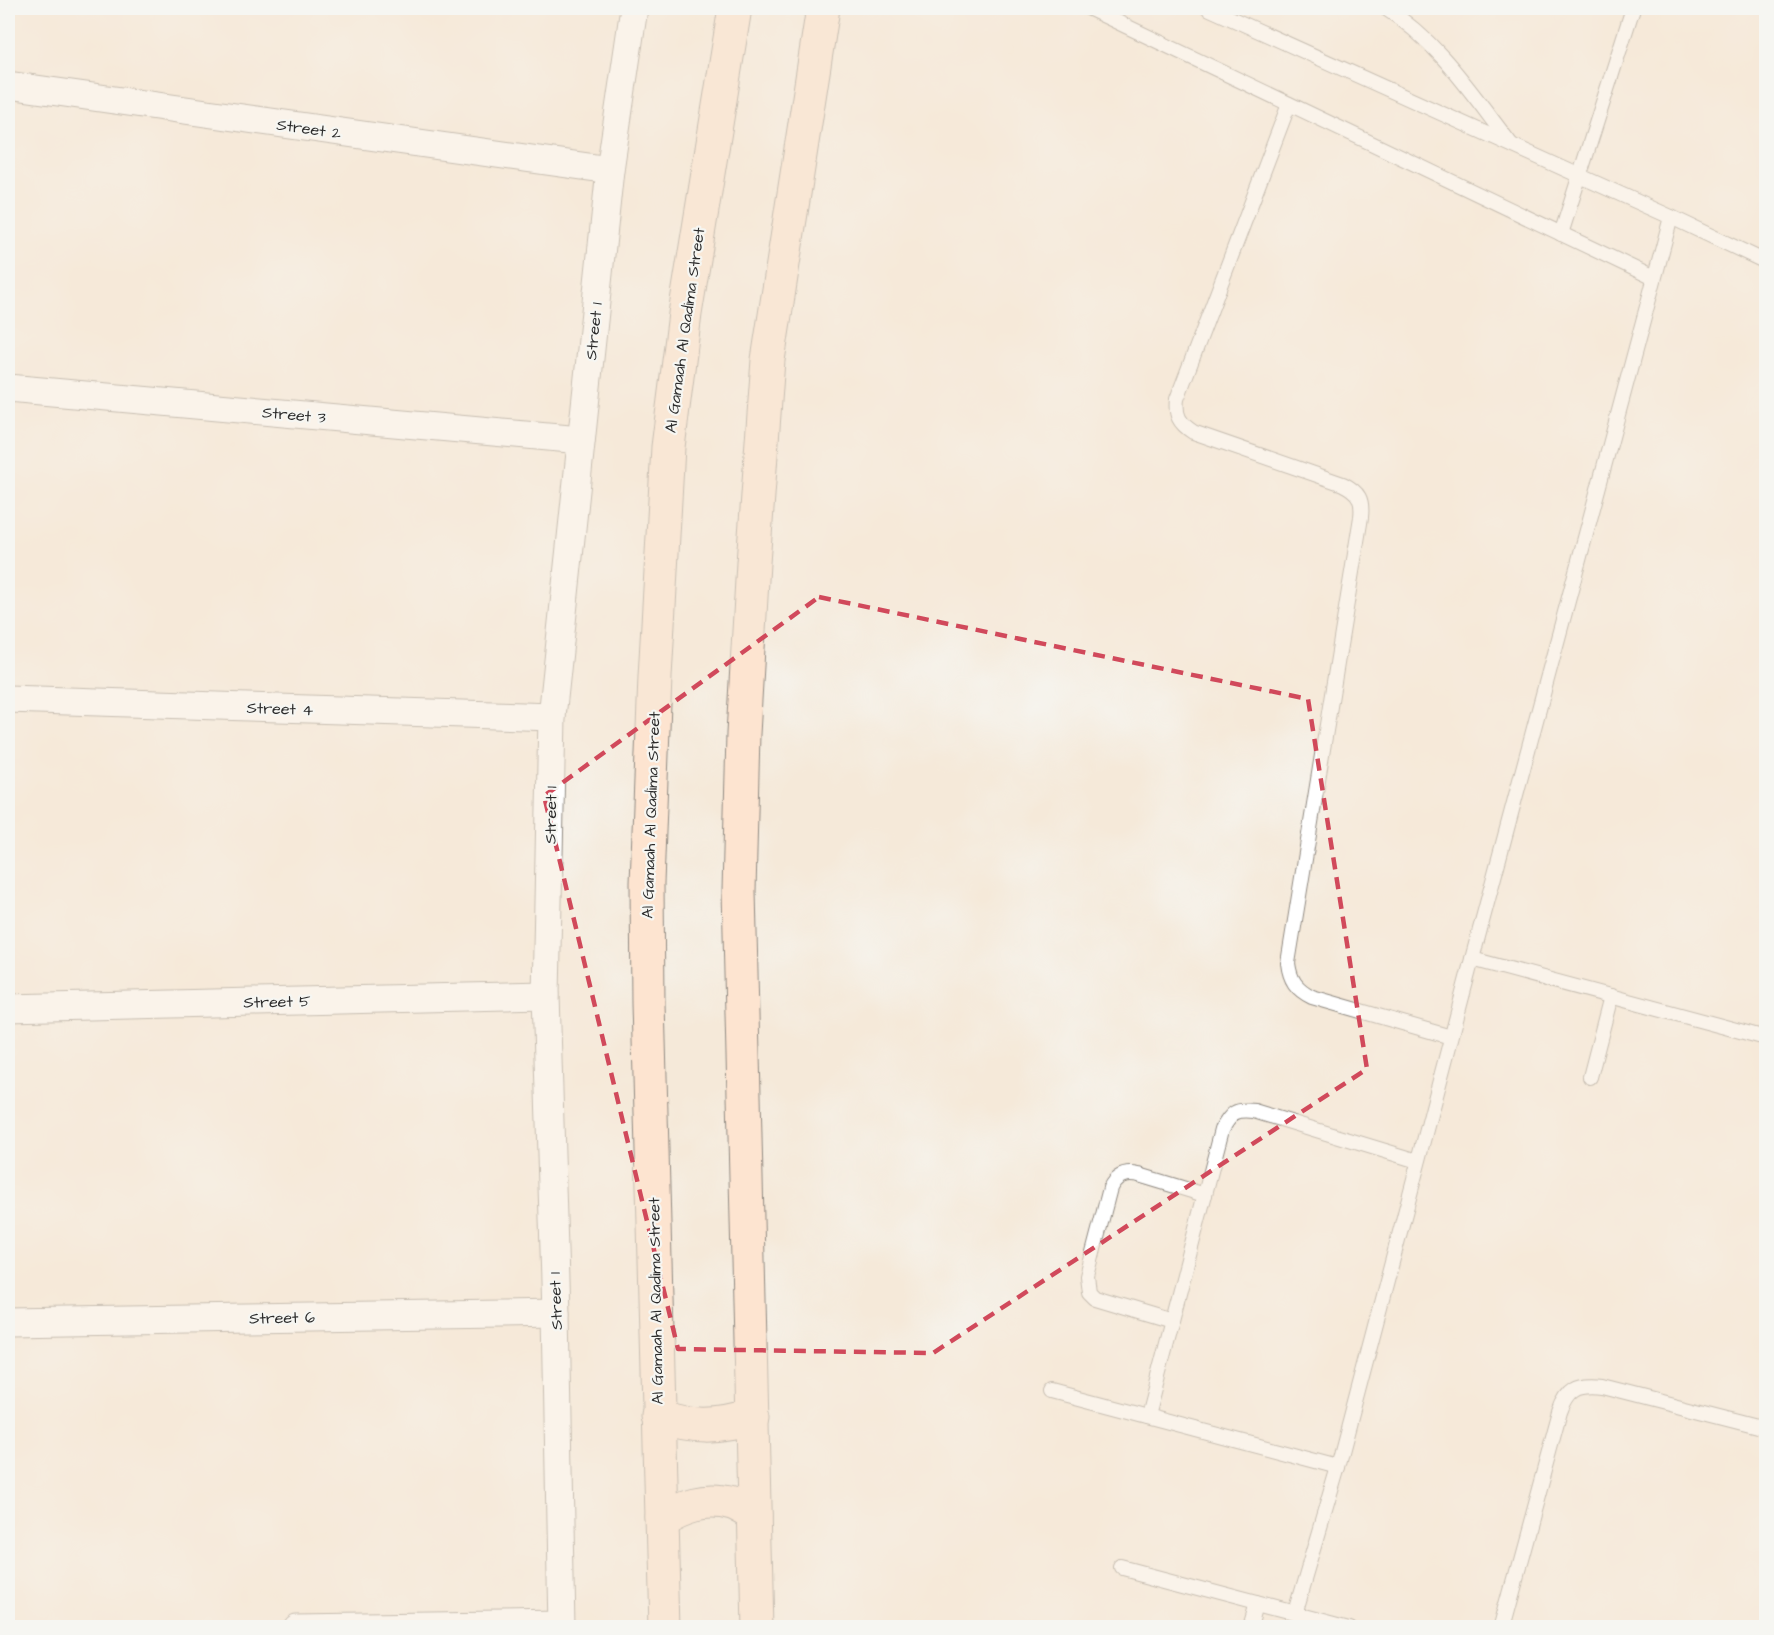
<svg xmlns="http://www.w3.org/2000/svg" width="1774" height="1635" viewBox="0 0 1774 1635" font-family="'Architects Daughter',sans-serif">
<rect width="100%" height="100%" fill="#f6f6f2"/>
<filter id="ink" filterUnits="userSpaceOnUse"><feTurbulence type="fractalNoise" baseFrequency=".0167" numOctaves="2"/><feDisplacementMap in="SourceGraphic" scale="12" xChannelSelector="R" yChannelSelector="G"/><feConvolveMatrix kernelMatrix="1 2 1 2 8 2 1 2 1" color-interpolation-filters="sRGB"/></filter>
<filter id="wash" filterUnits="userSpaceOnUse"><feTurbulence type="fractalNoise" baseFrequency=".008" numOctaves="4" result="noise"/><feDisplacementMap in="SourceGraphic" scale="24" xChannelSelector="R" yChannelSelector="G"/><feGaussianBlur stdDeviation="1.35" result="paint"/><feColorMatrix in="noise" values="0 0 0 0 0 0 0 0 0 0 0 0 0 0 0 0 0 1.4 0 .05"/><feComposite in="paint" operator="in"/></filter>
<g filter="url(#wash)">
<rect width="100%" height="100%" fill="#f5e9d9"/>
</g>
<g filter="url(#ink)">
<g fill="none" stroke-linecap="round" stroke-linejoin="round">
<defs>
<g id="service">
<path d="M 1088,8 L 1654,278"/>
<path d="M 1208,8 L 1671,217 L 1766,262"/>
<path d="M 1385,8 C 1438,41 1472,94 1510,143"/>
<path d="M 1289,104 L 1177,399 C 1175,415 1179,423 1193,432 L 1343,484 C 1359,492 1363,500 1361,517 L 1288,963 C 1290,980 1296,989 1312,997 L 1451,1037"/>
<path d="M 1561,234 L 1633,8"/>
<path d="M 1472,959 L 1766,1038"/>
<path d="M 1590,1077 L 1611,996"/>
<path d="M 1172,1321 L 1095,1298 L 1089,1292 L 1087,1276 L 1110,1188 C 1116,1176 1125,1172 1139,1175 L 1205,1195"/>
<path d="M 1052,1391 L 1338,1467"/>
<path d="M 1147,1416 L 1222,1129 C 1232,1113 1234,1109 1254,1111 L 1418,1161"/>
<path d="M 1122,1568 L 1349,1628"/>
<path d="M 1295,1613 L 1338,1467 L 1472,959 L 1671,217"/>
<path d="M 1251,1628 L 1258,1604"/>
<path d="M 1501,1628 L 1560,1412 C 1568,1389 1578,1383 1602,1386 L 1766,1428"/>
</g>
<g id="minor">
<path d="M 8,85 L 610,170"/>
<path d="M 8,388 L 581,440"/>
<path d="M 8,699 L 552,717"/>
<path d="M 8,1008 L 546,995"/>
<path d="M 8,1322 L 556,1313"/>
<path d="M 296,1628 L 562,1624"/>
<path d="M 562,1628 L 556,1313 L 546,995 L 552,717 L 610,170 L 634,8"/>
</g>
<g id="secondary">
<path d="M 658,1416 C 694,1428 717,1428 753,1417"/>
<path d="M 662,1518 C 683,1505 706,1496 732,1504 C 739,1506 747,1512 754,1515"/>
<path d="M 665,1628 L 648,1003 L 647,883 L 655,677 L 668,447 L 685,314 L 735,8"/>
<path d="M 757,1628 L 739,891 L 743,734 L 753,563 L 768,360 L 823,8"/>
</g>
</defs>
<use href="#service" stroke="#908a82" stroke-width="16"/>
<use href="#minor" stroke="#908a82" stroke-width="29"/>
<use href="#secondary" stroke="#908a82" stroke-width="35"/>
<use href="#service" stroke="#fff" stroke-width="14"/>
<use href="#minor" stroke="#fff" stroke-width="27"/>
<use href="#secondary" stroke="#fde4d0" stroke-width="33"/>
</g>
</g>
<path d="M0 0H1774V1635H0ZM 819,597 L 1308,699 L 1367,1069 L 933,1353 L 678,1349 L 544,796 Z" fill="#f5e9d9" fill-opacity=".55" fill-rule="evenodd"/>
<path fill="none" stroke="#d1495b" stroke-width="4.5" stroke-dasharray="12 8" stroke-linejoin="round" d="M 819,597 L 1308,699 L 1367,1069 L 933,1353 L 678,1349 L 544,796 Z"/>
<g text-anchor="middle" stroke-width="4.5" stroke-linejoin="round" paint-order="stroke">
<g font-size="16" fill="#2b2b2b" stroke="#f6f6f2">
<text transform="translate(309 128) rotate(8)" y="6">Street 2</text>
<text transform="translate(684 330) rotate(-82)" y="6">Al Gamaah Al Qadima Street</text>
<text transform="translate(593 331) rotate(-84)" y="6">Street 1</text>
<text transform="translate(294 414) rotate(5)" y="6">Street 3</text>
<text transform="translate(280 708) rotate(2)" y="6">Street 4</text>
<text transform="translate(550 815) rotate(-89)" y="6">Street 1</text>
<text transform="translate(650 815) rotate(-88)" y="6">Al Gamaah Al Qadima Street</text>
<text transform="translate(277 1001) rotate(-1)" y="6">Street 5</text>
<text transform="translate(555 1301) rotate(-92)" y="6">Street 1</text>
<text transform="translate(655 1301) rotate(-91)" y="6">Al Gamaah Al Qadima Street</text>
<text transform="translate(282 1317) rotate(-1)" y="6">Street 6</text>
</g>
</g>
<rect width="1774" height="1635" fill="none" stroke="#f6f6f2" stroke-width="30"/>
</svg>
